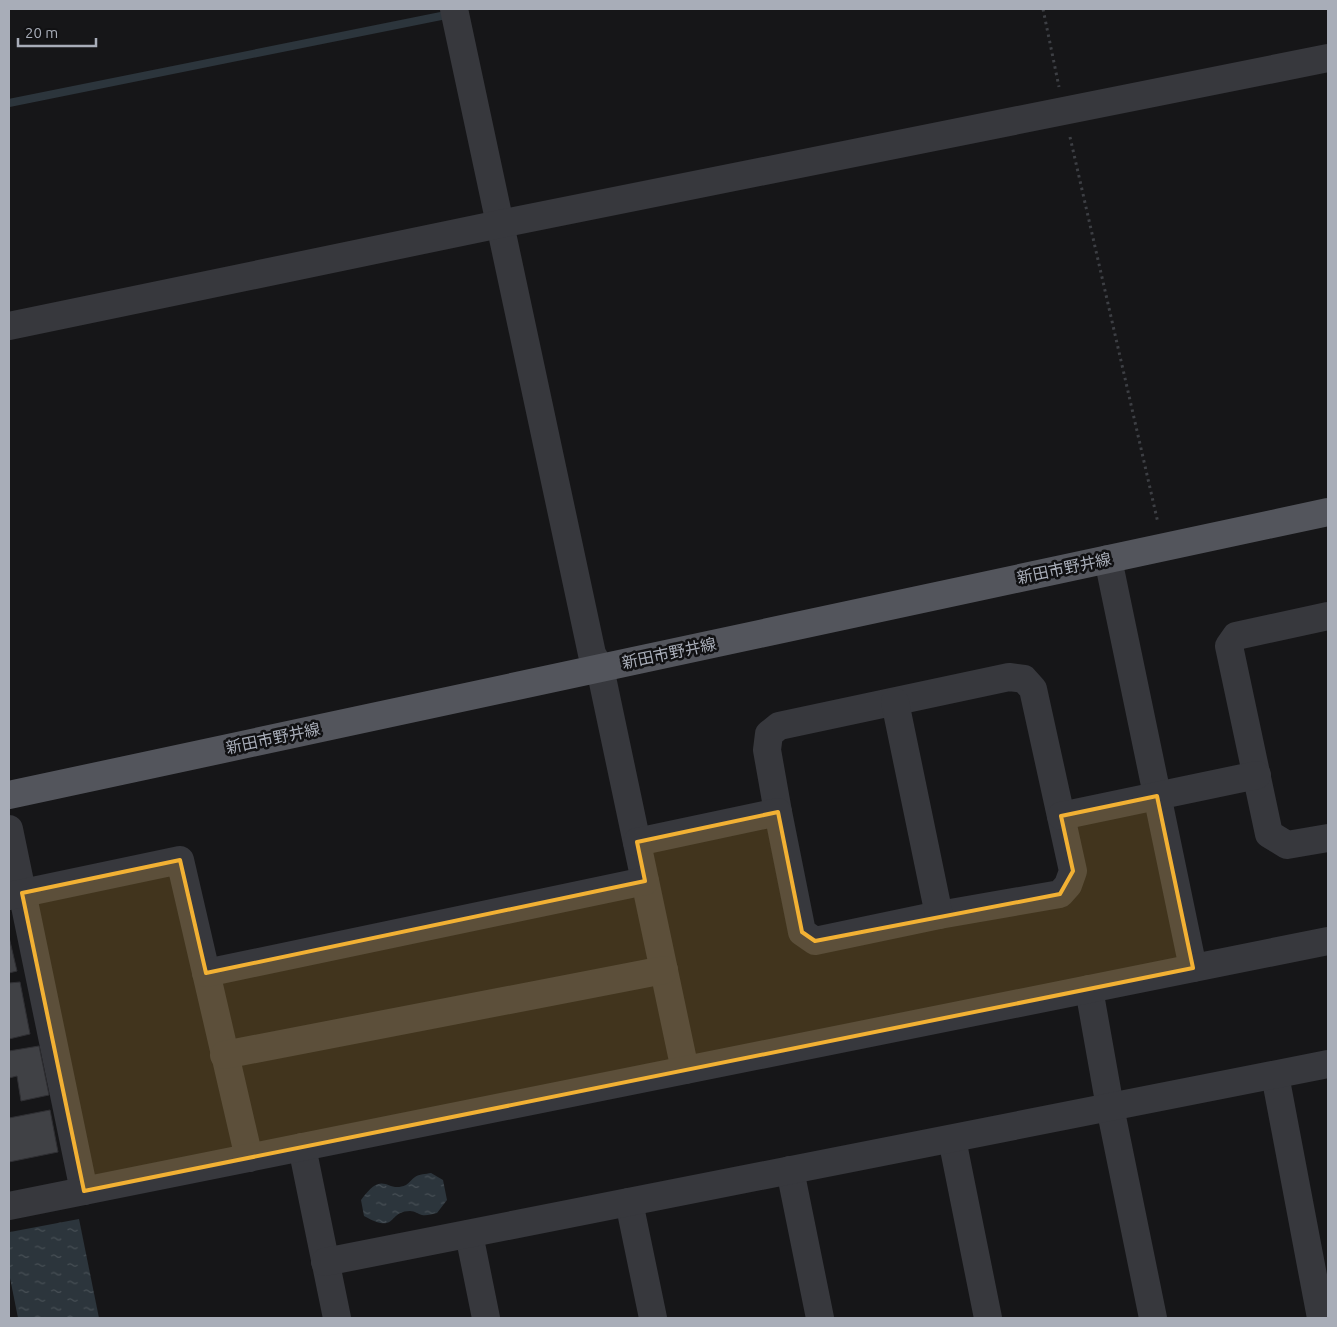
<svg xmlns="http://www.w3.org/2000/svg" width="1337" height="1327" viewBox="0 0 1337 1327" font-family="Ubuntu,'Noto Sans JP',sans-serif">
<defs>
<pattern id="water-ripples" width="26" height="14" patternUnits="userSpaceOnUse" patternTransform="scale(1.25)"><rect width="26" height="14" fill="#2c353c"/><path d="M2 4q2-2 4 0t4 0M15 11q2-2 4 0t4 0" fill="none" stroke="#485056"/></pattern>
</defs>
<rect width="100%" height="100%" fill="#161618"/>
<g fill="url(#water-ripples)">
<path d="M 431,1173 L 443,1180 L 447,1200 L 437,1213 C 432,1214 426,1216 422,1215 C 418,1214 415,1211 410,1211 C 387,1211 398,1235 364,1216 L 361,1200 C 384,1168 386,1194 406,1185 C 409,1183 412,1179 415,1177 C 419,1174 426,1174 431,1173 Z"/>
<path d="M 79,1219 L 99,1318 L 18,1318 L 9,1273 L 10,1232 Z"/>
</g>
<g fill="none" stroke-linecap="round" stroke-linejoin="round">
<path stroke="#2c353c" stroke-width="8" d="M 9,103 L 451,14"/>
</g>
<g fill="#404145" stroke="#303034">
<path d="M 9,937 L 17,971 L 9,973 Z"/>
<path d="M 20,982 L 30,1034 L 9,1039 L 9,983 Z"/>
<path d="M 39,1046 L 49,1095 L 21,1101 L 17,1076 L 9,1078 L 9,1051 Z"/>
<path d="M 50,1110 L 58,1152 L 9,1162 L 9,1118 Z"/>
</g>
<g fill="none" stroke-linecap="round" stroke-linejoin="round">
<g stroke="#3d3f44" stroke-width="3" stroke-dasharray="2.5 4" stroke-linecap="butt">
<path d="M 1043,9 L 1059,87"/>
<path d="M 1070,137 L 1158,523"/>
</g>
<g stroke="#37383d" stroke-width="28">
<path d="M 454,9 L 592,654 L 600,668 L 685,1070"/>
<path d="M 9,326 L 500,224 L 1328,58"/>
<path d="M 1108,559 L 1193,968"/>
<path d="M 1328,616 L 1236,636 L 1229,646 L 1269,834 L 1287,845 L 1328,838"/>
<path d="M 1009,677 L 1024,679 L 1033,689 L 1073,871 L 1068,885 L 1060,894 L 939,915 L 815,941 L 802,932 L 778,812 L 767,750 L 769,734 L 779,726 Z"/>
<path d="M 895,702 L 939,915"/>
<path d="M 1061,816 L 1257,775"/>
<path d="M 9,829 L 84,1191"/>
<path d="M 637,842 L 778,812"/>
<path d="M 9,896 L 180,860 L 249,1158"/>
<path d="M 206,973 L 645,881"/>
<path d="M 1089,989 L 1110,1107 L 1153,1318"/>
<path d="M 224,1055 L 664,970"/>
<path d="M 1275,1075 L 1321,1318"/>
<path d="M 952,1139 L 988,1318"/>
<path d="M 302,1147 L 337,1318"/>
<path d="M 790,1170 L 820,1318"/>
<path d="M 629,1202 L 653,1318"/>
<path d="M 9,1206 L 1328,941"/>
<path d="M 469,1234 L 486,1318"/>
<path d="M 325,1262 L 1328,1064"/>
</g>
<path stroke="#53555c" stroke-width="28" d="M 9,795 L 1328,512"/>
</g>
<path fill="#f2b134" fill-opacity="0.2" stroke="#f2b134" stroke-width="4" stroke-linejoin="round" d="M 1157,796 L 1193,968 L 84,1191 L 22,893 L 180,860 L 206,973 L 645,881 L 637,842 L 778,812 L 802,932 L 815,941 L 1060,894 L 1073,871 L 1061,816 Z"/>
<g text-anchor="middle" stroke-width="5" stroke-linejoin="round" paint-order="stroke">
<g font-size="16" fill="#a8adb8" stroke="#111113">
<text transform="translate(1064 568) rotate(-12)" y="6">新田市野井線</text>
<text transform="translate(669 653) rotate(-12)" y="6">新田市野井線</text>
<text transform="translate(273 738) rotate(-12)" y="6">新田市野井線</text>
</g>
</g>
<rect width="1337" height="1327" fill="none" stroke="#a8adb8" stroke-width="20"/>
<path d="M18 38v8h78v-8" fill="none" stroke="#a8adb8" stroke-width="2.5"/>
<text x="25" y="38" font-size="15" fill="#a8adb8" stroke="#111113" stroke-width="4" paint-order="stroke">20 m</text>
</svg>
